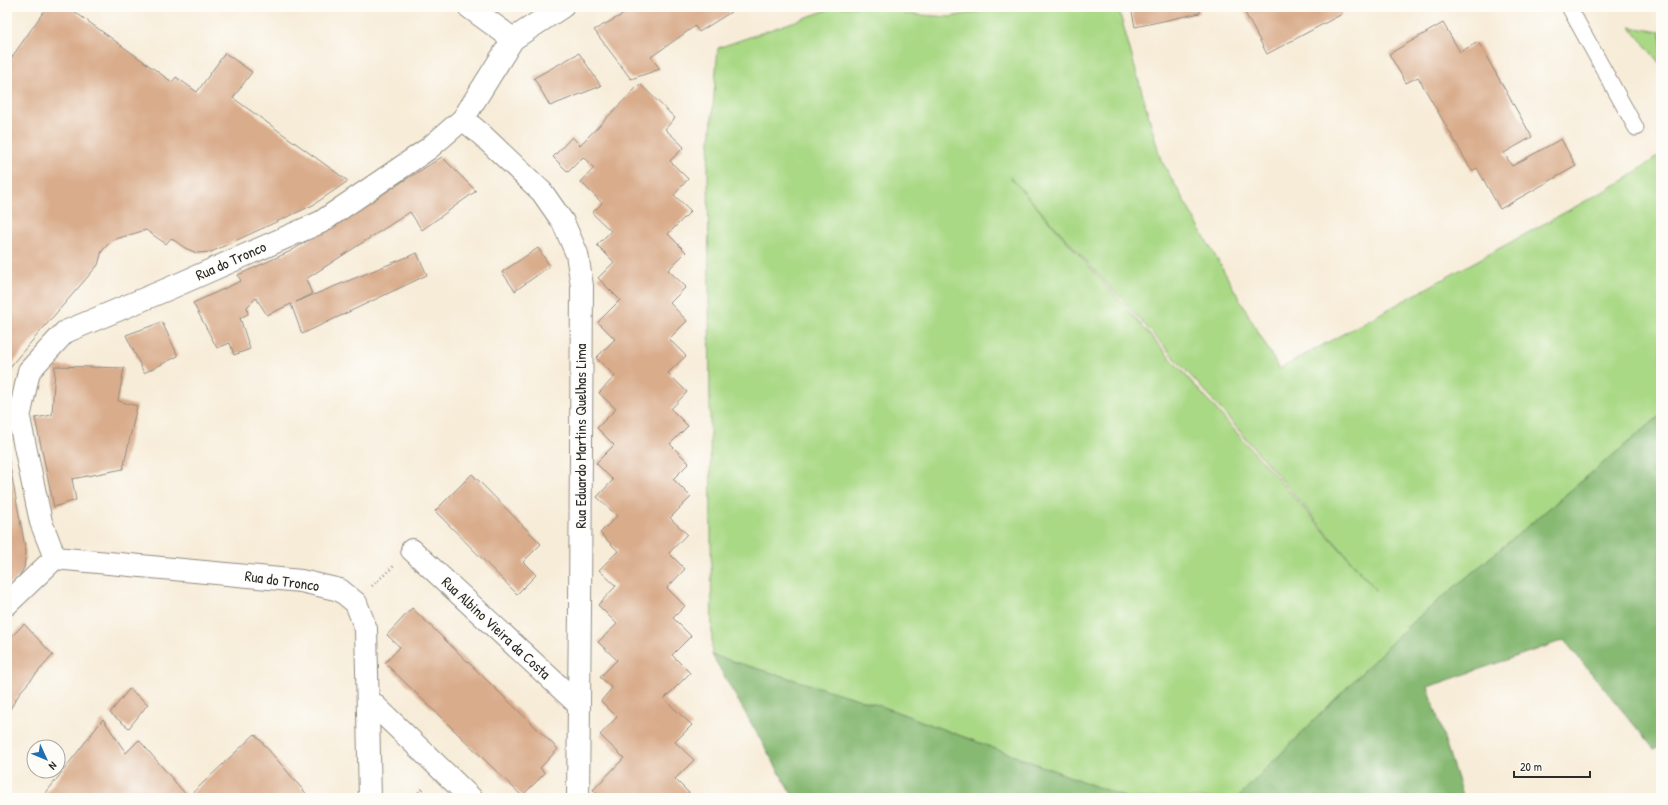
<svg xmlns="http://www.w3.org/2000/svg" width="1668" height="805" viewBox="0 0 1668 805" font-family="'Patrick Hand',sans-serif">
<rect width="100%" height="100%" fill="#fdfcf7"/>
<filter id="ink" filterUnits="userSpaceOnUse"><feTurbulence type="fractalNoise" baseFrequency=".025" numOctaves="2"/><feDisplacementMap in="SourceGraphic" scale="8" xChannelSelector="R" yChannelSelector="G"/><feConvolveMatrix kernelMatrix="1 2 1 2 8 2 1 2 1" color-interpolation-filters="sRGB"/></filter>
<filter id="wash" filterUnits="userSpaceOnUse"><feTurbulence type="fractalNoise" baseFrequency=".012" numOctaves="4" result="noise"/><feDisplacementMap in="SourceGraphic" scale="16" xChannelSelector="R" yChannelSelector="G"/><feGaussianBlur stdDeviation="0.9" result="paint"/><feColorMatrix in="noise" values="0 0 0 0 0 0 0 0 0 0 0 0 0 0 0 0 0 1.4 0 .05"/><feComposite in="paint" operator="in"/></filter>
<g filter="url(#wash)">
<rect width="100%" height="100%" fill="#f7ecd8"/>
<g fill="#aad986" stroke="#6a8258" fill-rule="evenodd">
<path d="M 836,7 L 902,7 L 905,14 L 950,17 L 1003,7 L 1118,7 L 1161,160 L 1279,369 L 1626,179 L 1661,154 L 1661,415 L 1408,626 L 1237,798 L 1127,798 L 881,706 L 712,655 L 708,165 L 718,48 ZM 1009,176 L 1210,397 L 1377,591 Z"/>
<path d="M 1630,27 L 1661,32 L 1661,65 Z"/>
</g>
<g fill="#87b973" stroke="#59724f">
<path d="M 1661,415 L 1661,746 L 1654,749 L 1564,640 L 1428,687 L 1463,798 L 1237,798 L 1408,626 Z"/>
<path d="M 712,655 L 881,706 L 1127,798 L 794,798 Z"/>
</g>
<g id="blocks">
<g fill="#d9ac8b">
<path d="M 47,7 L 68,7 L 172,82 L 176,77 L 197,92 L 225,53 L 252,72 L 233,98 L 348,181 L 313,205 L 211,252 L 197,253 L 185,248 L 171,238 L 166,244 L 146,230 L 112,240 L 102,251 L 98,265 L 13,363 L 7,375 L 7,64 Z"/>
<path d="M 637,7 L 727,7 L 731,12 L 699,32 L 695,26 L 651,57 L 660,69 L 631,79 L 594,30 Z"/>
<path d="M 956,7 L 976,7 L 976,8 L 957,12 Z"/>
<path d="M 1131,7 L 1199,7 L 1200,13 L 1135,27 Z"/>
<path d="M 1242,7 L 1339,7 L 1342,14 L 1267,54 Z"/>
<path d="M 1443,23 L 1460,52 L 1478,42 L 1532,137 L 1504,153 L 1512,166 L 1561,139 L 1576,166 L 1500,209 L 1477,168 L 1472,171 L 1418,77 L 1406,83 L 1389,54 Z"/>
<path d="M 579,53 L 601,86 L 550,106 L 534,78 Z"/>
<path d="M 640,84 L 675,118 L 665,129 L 684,147 L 670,161 L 688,179 L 674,195 L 691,211 L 668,234 L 686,252 L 668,270 L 686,287 L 670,303 L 687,321 L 669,339 L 686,356 L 668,373 L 687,392 L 671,409 L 688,426 L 670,444 L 689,463 L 673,479 L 691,497 L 670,518 L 687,534 L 669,553 L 685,569 L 667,588 L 685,606 L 673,618 L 691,636 L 672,655 L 690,673 L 664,699 L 692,725 L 675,742 L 694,760 L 675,779 L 691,795 L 689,798 L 602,798 L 593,790 L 624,758 L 600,735 L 617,717 L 601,701 L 612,688 L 600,677 L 617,660 L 598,642 L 617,624 L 598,605 L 616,586 L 599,570 L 618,551 L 600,533 L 617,516 L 597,497 L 613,480 L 596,463 L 614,445 L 597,428 L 616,409 L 599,393 L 615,376 L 596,358 L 615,339 L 598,322 L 620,300 L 598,278 L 614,262 L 597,245 L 611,231 L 592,213 L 602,203 L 581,182 L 594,168 L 583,157 L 568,172 L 553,157 L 572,137 L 580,145 Z"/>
<path d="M 442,157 L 476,191 L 422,230 L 410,212 L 306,279 L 312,294 L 296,302 L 417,253 L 427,275 L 302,334 L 291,304 L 267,315 L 256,298 L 247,307 L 248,314 L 240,318 L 250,349 L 234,355 L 230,343 L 217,348 L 193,303 L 241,281 L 238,275 L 291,251 Z"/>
<path d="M 538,248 L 550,266 L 515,291 L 502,272 Z"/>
<path d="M 162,322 L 178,356 L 144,373 L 126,335 Z"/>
<path d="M 55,366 L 124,368 L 118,401 L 137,406 L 123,469 L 72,479 L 76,500 L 54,507 L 35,418 L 52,415 Z"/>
<path d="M 7,451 L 26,552 L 24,568 L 18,578 L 7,587 Z"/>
<path d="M 472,474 L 541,544 L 523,562 L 536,575 L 517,594 L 435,511 Z"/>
<path d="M 412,608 L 558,749 L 540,768 L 545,773 L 522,796 L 385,663 L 400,647 L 387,635 Z"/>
<path d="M 24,624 L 53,655 L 21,691 L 7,714 L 7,641 Z"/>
<path d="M 129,689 L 148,704 L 129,728 L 110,713 Z"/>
<path d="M 103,719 L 126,753 L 139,740 L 188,797 L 255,734 L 310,798 L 42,798 Z"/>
</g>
</g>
</g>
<g filter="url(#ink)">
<use href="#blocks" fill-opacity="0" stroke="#918c82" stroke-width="1"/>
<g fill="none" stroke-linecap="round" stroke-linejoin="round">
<defs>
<path id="lane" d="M 1569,7 L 1636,128"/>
<g id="street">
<path d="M 469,7 L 513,39"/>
<path d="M 463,119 L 482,135 L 542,192 L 563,222 L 577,254 L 582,286 L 580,607 L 578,798"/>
<path d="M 412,550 L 579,705"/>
<path d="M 55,558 L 41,522 L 19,418 L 29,371 L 65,332 L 168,289 L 321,222 L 428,149 L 463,119 L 513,39 L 562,7"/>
<path d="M 7,604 L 55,558 L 301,581 L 340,590 L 356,603 L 366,629 L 370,798"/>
<path d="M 369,700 L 471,798"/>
</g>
</defs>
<use href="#lane" stroke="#918c82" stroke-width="17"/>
<use href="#street" stroke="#918c82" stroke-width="24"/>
<g stroke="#918c82" stroke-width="2.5" stroke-dasharray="1 3" stroke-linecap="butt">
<path d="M 372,586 L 395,565"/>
<path d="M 413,798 L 424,787"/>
</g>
<use href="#lane" stroke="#fff" stroke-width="15"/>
<use href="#street" stroke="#fff" stroke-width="22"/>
</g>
</g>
<g text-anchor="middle" stroke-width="3" stroke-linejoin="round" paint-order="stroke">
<g font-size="15" fill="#2b2b2b" stroke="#fdfcf7">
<text transform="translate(231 261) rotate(-24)" y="5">Rua do Tronco</text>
<text transform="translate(581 436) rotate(-90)" y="5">Rua Eduardo Martins Quelhas Lima</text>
<text transform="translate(282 581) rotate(8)" y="5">Rua do Tronco</text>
<text transform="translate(496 628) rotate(43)" y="5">Rua Albino Vieira da Costa</text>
</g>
</g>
<rect width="1668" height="805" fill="none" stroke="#fdfcf7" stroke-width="24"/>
<g transform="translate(46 759) rotate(134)"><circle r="19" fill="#fdfcf7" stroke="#a9a8a5"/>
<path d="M0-3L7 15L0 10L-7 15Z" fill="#1f6fb2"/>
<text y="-6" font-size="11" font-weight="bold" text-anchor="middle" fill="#2b2b2b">N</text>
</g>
<path d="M1514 771v6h76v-6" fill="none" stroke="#2b2b2b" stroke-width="2"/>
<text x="1520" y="771" font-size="12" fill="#2b2b2b" stroke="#fdfcf7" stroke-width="3" paint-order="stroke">20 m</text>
</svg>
